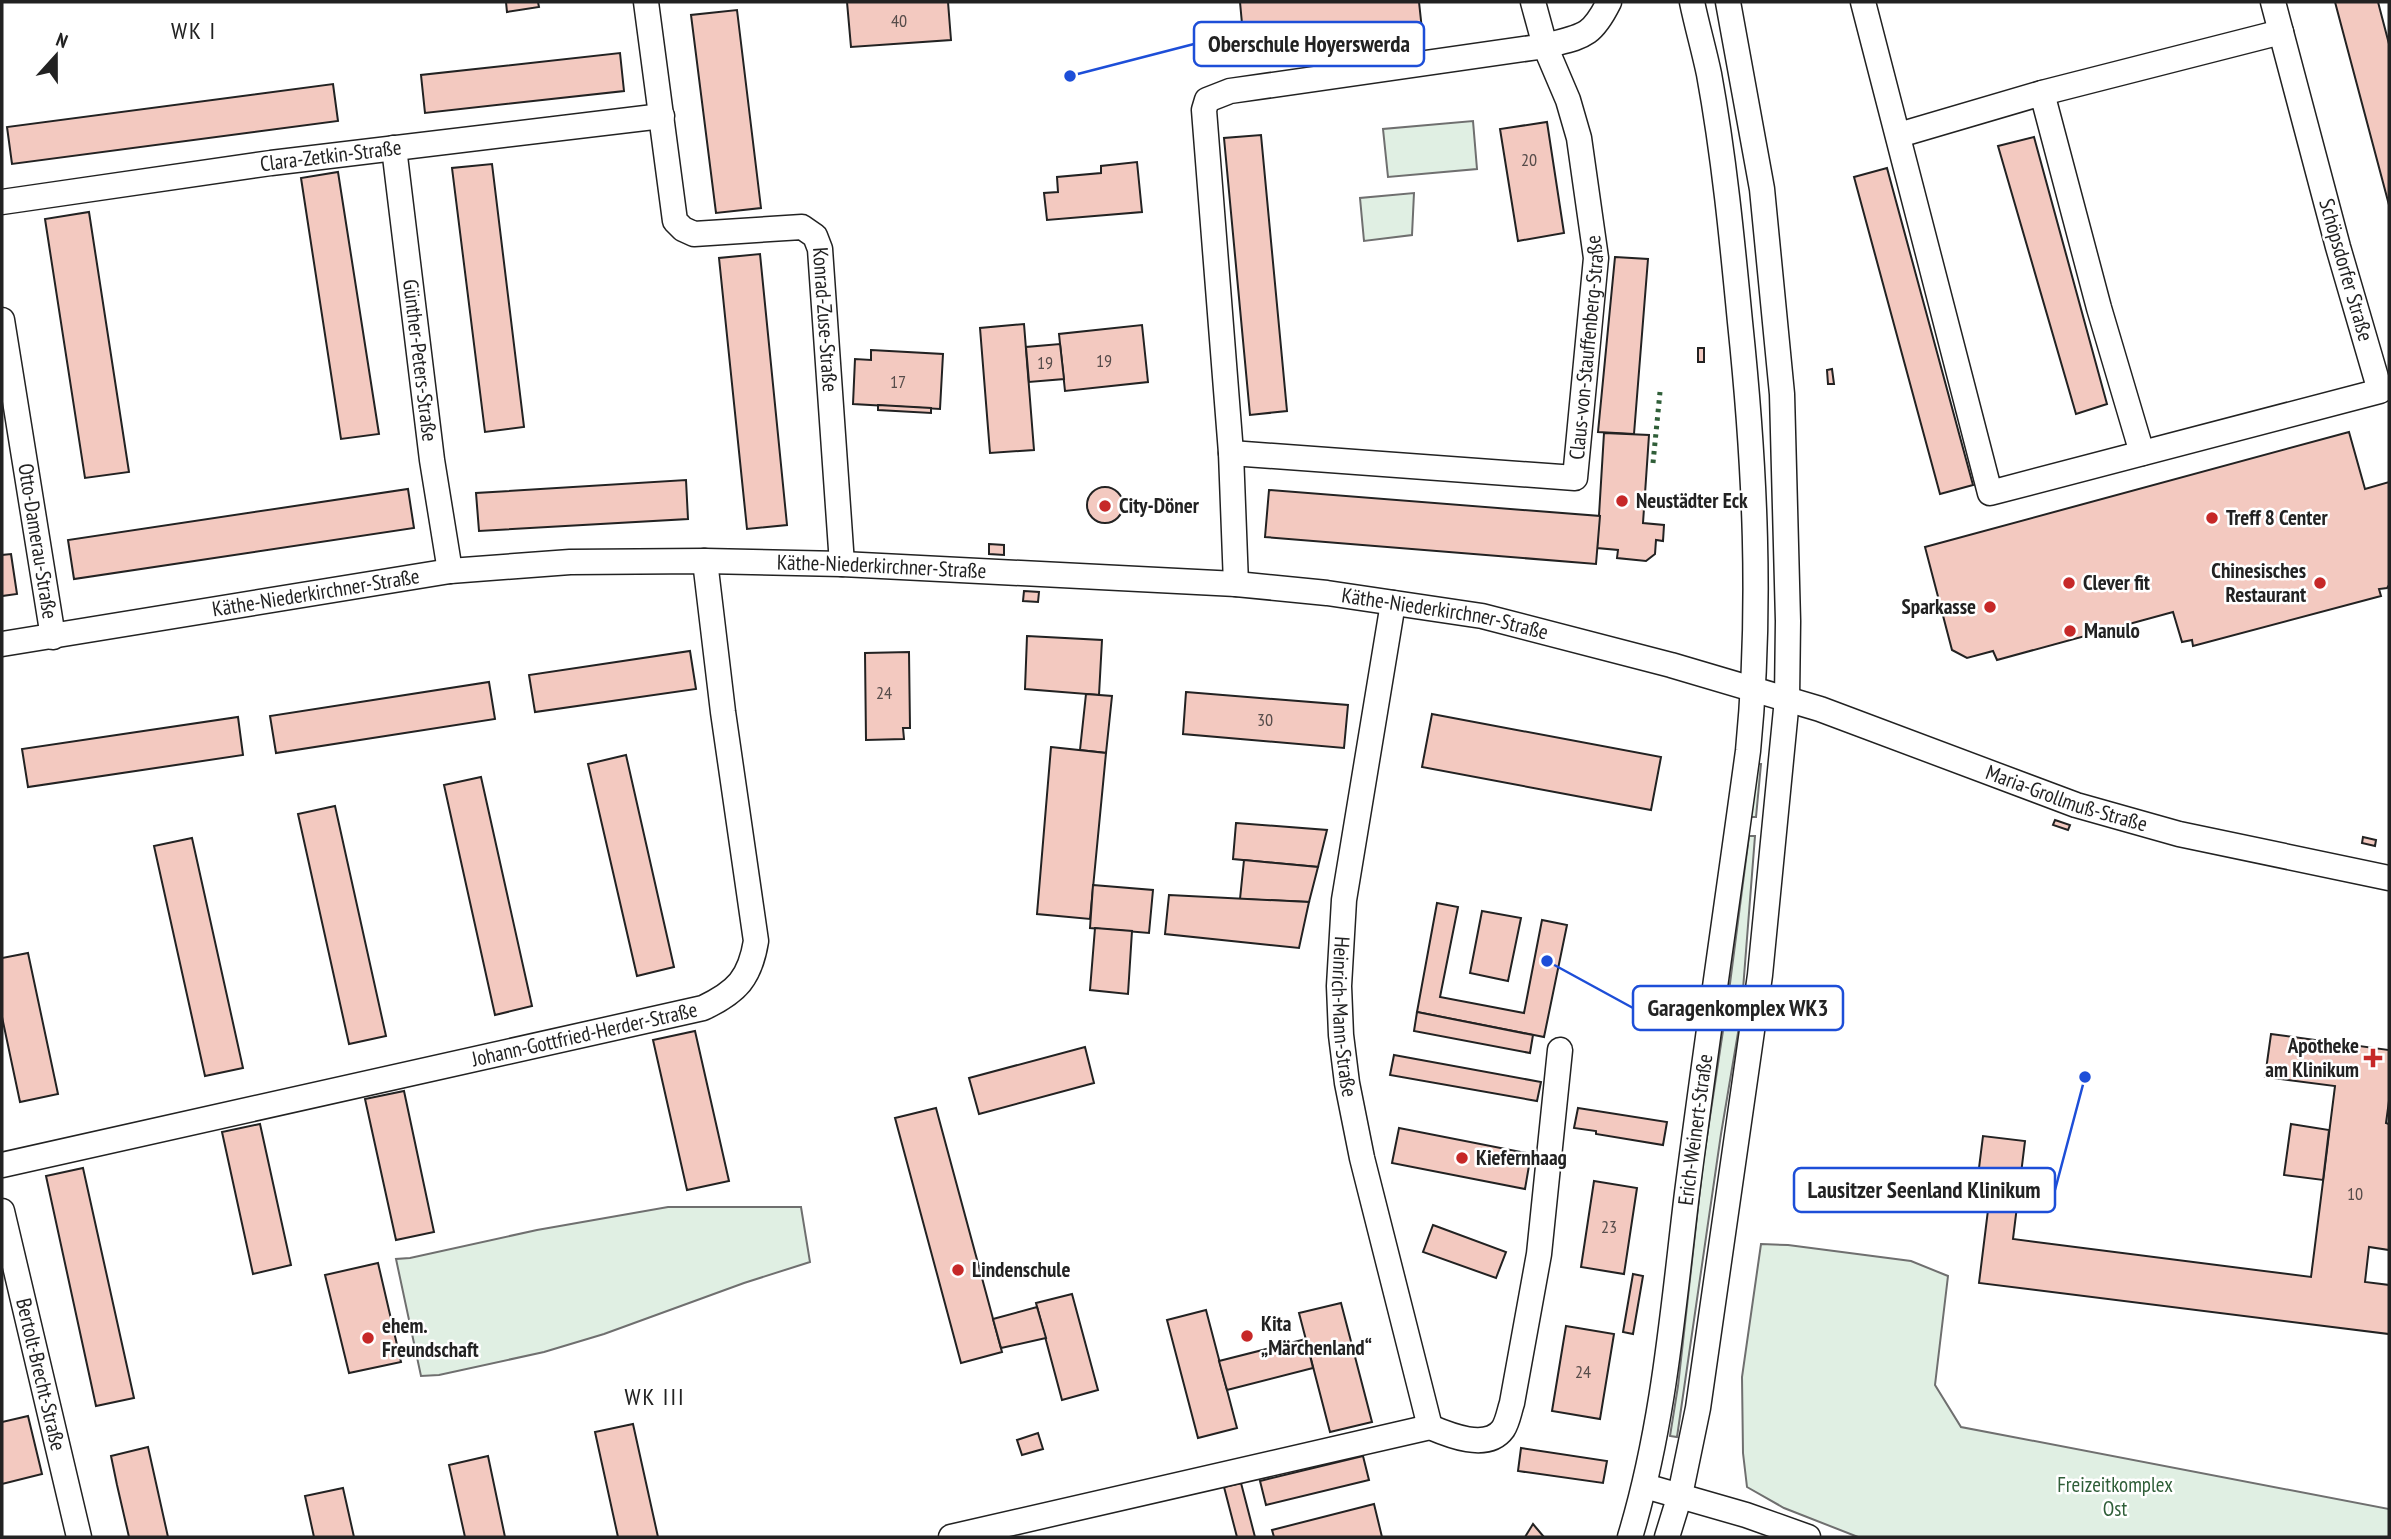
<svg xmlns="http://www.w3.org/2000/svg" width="2391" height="1539" viewBox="0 0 2391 1539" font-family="'PT Sans Narrow',sans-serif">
<rect width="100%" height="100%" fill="#fff"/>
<g fill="#e0efe3" stroke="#6f6f6f" stroke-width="2">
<path d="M 1473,121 L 1477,169 L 1388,177 L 1383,129 Z"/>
<path d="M 1414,193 L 1412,235 L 1364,241 L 1360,198 Z"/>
<path d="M 1755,764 L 1761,764 L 1756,817 L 1750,817 Z"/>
<path d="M 1749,836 L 1755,836 L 1741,1015 L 1721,1134 L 1677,1437 L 1670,1436 L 1678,1386 L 1703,1163 L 1729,991 Z"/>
<path d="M 668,1207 L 801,1207 L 810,1262 L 744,1283 L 604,1334 L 544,1352 L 439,1375 L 421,1376 L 396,1259 L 410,1258 L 537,1230 Z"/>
<path d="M 1761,1244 L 1788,1245 L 1911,1261 L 1948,1276 L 1935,1385 L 1961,1427 L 2389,1509 L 2389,1537 L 1858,1537 L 1784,1508 L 1747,1487 L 1743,1453 L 1742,1377 Z"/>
</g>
<g fill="#f3c9c0" stroke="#222" stroke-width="2">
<path d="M 506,2 L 538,2 L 539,7 L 507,12 Z"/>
<path d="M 847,2 L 948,2 L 951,40 L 851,47 Z"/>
<path d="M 1240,2 L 1419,2 L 1423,39 L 1245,56 Z"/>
<path d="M 2335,2 L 2378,2 L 2389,44 L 2389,205 Z"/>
<path d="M 737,10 L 761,208 L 716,213 L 691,15 Z"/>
<path d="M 620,53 L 624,91 L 425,113 L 421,75 Z"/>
<path d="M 333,84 L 338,121 L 12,164 L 7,127 Z"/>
<path d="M 1547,122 L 1564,233 L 1518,241 L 1500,129 Z"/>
<path d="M 1261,135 L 1287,411 L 1250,415 L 1224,138 Z"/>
<path d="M 2034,137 L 2107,404 L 2076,414 L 1998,146 Z"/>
<path d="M 1137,162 L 1142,212 L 1047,220 L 1044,193 L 1058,192 L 1057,177 L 1101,173 L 1101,166 Z"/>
<path d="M 492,164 L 524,427 L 485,432 L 452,168 Z"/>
<path d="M 1887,168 L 1973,485 L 1940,494 L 1854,177 Z"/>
<path d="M 338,172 L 379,434 L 341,439 L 301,178 Z"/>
<path d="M 89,212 L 129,472 L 85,478 L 45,219 Z"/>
<path d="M 760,254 L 787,525 L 747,529 L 719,258 Z"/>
<path d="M 1615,257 L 1648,259 L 1634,434 L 1598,432 Z"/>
<path d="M 1024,324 L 1034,450 L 990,453 L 980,328 Z"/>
<path d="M 1142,325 L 1148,382 L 1065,391 L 1059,334 Z"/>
<path d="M 1060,344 L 1064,379 L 1029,382 L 1026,347 Z"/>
<rect x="1698" y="348" width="6" height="14"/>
<path d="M 871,350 L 943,354 L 940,409 L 853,404 L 855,359 L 871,360 Z"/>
<path d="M 1832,369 L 1834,384 L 1828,384 L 1827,370 Z"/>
<path d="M 878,405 L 931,408 L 931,413 L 878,410 Z"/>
<path d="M 2349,432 L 2365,489 L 2389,482 L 2389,585 L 2387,588 L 2379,589 L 2381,596 L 2193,646 L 2192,640 L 2182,642 L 2173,612 L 1997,660 L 1993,651 L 1967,658 L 1952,650 L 1925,547 Z"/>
<path d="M 1604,433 L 1649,435 L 1643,523 L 1664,525 L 1663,541 L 1656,540 L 1655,554 L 1646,561 L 1617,558 L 1618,550 L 1597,548 Z"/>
<path d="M 686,480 L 688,519 L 479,531 L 476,493 Z"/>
<circle cx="1105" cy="505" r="18"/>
<path d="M 408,489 L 414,528 L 74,579 L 68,540 Z"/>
<path d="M 1269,490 L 1600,516 L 1596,564 L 1265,537 Z"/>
<path d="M 989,544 L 1004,545 L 1004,555 L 989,554 Z"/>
<path d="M 11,554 L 17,594 L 2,596 L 2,555 Z"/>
<path d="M 1024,591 L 1039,592 L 1038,602 L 1023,601 Z"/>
<path d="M 1027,636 L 1102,640 L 1099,695 L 1025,689 Z"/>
<path d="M 690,651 L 696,689 L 535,712 L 529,675 Z"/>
<path d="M 909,652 L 910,728 L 903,728 L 904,739 L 866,740 L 865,653 Z"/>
<path d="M 489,682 L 495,719 L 276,753 L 270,716 Z"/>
<path d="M 1186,692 L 1348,705 L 1344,748 L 1183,734 Z"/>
<path d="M 1086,694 L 1112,696 L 1106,753 L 1080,750 Z"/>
<path d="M 1432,714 L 1661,757 L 1651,810 L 1422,767 Z"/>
<path d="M 238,717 L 243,755 L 28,787 L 22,749 Z"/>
<path d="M 1051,747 L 1106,753 L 1090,919 L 1037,914 Z"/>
<path d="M 626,755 L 674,967 L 637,976 L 588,764 Z"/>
<path d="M 481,777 L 532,1006 L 495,1015 L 444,785 Z"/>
<path d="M 335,806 L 386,1036 L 349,1044 L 298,814 Z"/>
<path d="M 2055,820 L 2070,825 L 2068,830 L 2053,825 Z"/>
<path d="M 1236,823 L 1327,830 L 1318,867 L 1233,859 Z"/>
<path d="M 2363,837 L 2376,840 L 2375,846 L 2362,843 Z"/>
<path d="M 192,838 L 243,1068 L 205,1076 L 154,846 Z"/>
<path d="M 1244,860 L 1318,867 L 1309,902 L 1240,899 Z"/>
<path d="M 1093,885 L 1153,890 L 1149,933 L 1090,928 Z"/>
<path d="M 1169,895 L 1309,902 L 1299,948 L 1165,934 Z"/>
<path d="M 1437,903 L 1458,907 L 1440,997 L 1524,1013 L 1542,920 L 1567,925 L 1544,1037 L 1417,1012 Z"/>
<path d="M 1482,911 L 1521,918 L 1508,981 L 1470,973 Z"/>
<path d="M 1095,928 L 1132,931 L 1128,994 L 1090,990 Z"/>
<path d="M 28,953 L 58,1094 L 20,1102 L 2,1017 L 2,958 Z"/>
<path d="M 1417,1012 L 1533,1035 L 1530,1053 L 1414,1031 Z"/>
<path d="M 695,1031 L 729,1181 L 687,1190 L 653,1040 Z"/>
<path d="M 2271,1034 L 2389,1050 L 2389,1101 L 2386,1123 L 2389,1124 L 2389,1250 L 2369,1247 L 2365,1282 L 2389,1285 L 2389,1334 L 1979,1283 L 1988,1210 L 1974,1208 L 1983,1136 L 2025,1141 L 2013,1239 L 2311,1277 L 2335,1086 L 2265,1077 Z"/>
<path d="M 1085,1047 L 1094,1083 L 979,1114 L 969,1078 Z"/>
<path d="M 1394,1055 L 1541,1082 L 1537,1101 L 1390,1075 Z"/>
<path d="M 404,1091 L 434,1232 L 396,1240 L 365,1099 Z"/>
<path d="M 936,1108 L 1002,1352 L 961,1363 L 895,1118 Z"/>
<path d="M 1578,1108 L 1667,1122 L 1663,1145 L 1596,1134 L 1596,1131 L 1574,1128 Z"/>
<path d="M 260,1124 L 291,1265 L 253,1274 L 222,1132 Z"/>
<path d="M 2291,1124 L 2329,1130 L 2323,1180 L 2284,1175 Z"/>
<path d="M 1399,1128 L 1531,1154 L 1525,1189 L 1392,1163 Z"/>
<path d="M 83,1168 L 134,1398 L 96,1406 L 46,1176 Z"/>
<path d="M 1594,1181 L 1637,1188 L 1624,1274 L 1581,1267 Z"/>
<path d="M 1433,1225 L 1506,1252 L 1496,1278 L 1423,1252 Z"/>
<path d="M 378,1263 L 401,1362 L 349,1373 L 325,1275 Z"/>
<path d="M 1633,1274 L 1643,1276 L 1633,1334 L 1623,1332 Z"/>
<path d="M 1072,1294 L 1098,1390 L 1062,1400 L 1036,1303 Z"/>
<path d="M 1341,1303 L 1372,1422 L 1330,1432 L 1299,1313 Z"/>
<path d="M 1037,1307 L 1046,1338 L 1001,1348 L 993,1319 Z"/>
<path d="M 1206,1310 L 1237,1428 L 1198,1438 L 1167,1320 Z"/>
<path d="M 1566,1326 L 1614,1334 L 1600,1419 L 1552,1411 Z"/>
<path d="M 1306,1339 L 1313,1368 L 1227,1390 L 1219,1361 Z"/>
<path d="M 28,1416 L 42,1474 L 2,1484 L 2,1422 Z"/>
<path d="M 633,1424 L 658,1537 L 618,1537 L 595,1432 Z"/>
<path d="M 1038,1433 L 1043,1449 L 1022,1455 L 1017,1440 Z"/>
<path d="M 148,1447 L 168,1537 L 129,1537 L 117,1485 L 111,1456 Z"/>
<path d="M 1521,1448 L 1607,1461 L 1603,1483 L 1518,1471 Z"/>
<path d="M 488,1456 L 505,1537 L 465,1537 L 449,1465 Z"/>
<path d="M 1363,1456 L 1369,1480 L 1266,1505 L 1260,1481 Z"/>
<path d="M 1241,1483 L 1255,1537 L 1237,1537 L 1224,1487 Z"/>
<path d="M 343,1488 L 354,1537 L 314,1537 L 305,1496 Z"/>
<path d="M 1374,1504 L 1382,1537 L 1274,1537 L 1272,1530 Z"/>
<path d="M 1533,1524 L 1544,1537 L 1525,1537 Z"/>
</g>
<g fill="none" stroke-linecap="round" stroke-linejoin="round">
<defs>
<g id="minor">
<path id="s1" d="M 646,2 L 675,221 L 683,229 L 694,234 L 802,227 L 815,236 L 820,249 L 842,564"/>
<path d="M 1863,2 L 1990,493 L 2380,391 L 2338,247 L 2273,2"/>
<path d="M 2042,93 L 2099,308 L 2142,453"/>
<path d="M 1899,135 L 2042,93 L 2281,32"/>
<path id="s2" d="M 394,148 L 432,460 L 450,571"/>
<path id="s3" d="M 2,202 L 271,163 L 662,116"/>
<path id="s4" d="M 2,320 L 53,637"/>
<path id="s5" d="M 1231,453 L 1575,478 L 1596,258 L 1579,138 L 1568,100 L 1545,46 C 1583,36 1591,38 1609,2"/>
<path d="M 1236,584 L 1231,453 L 1204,110 L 1207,100 L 1230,91 L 1545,46 L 1533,2"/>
<path id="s6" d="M 1393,603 L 1344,900 L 1339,986 L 1341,1035 L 1347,1083 L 1362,1158 L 1430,1427"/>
<path id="s7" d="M 2,644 L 450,571 L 570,562 L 705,561 L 842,564 L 1236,584 L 1327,593 L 1482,616 L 1671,665 L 1820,709 L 2076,805 L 2179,834 L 2389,878"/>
<path id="s8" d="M 2,1165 L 703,1008 C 737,992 750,978 756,941 L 723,712 L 705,561"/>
<path id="s9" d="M 2,1211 L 79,1537"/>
<path d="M 1645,1486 L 1746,1515 L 1808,1537"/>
<path d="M 951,1537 L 1430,1427 C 1449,1435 1487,1451 1503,1429 C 1508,1421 1509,1412 1512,1403 L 1539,1254 L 1560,1050"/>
<path id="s10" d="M 1630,1537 C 1664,1425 1673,1308 1687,1193 C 1706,1045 1728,898 1748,751 C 1762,608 1755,465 1740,322 C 1732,239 1724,156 1709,74 C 1704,50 1697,26 1692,2"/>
<path d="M 1667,1537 L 1680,1495 L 1698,1408 L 1760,975 L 1787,699 L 1788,621 L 1782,394 L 1762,189 L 1728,2"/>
</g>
</defs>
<use href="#minor" stroke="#222" stroke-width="27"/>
<use href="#minor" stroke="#fff" stroke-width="24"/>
<path stroke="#2f5e38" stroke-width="5" stroke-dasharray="3.5 5" stroke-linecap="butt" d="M 1653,463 L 1660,392"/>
</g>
<g fill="#c62828" stroke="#fff" stroke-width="2.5">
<circle cx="1622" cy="501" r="7"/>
<circle cx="1105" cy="506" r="7"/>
<circle cx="2212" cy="518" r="7"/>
<circle cx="2069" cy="583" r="7"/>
<circle cx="2320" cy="583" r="7"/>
<circle cx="1990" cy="607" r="7"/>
<circle cx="2070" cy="631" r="7"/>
<path d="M2369.5 1047.5h7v7h7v7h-7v7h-7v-7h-7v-7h7z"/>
<circle cx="1462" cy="1158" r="7"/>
<circle cx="958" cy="1270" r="7"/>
<circle cx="1247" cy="1336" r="7"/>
<circle cx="368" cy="1338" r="7"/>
</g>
<g text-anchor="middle" stroke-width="5" stroke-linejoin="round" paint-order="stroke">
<g font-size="18" fill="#564c4a">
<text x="899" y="27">40</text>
<text x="1529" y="166">20</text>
<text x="1104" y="367">19</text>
<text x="1045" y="369">19</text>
<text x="898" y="388">17</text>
<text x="884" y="699">24</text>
<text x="1265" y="726">30</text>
<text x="2355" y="1200">10</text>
<text x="1609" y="1233">23</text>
<text x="1583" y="1378">24</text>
</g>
<g font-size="21" fill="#222" stroke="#fff">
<text dy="7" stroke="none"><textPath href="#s3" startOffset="332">Clara-Zetkin-Straße</textPath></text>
<text transform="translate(2346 270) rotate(74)" y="7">Schöpsdorfer Straße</text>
<text dy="7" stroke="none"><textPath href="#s1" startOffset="453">Konrad-Zuse-Straße</textPath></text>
<text dy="7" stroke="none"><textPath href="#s5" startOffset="476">Claus-von-Stauffenberg-Straße</textPath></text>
<text dy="7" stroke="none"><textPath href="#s2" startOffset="214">Günther-Peters-Straße</textPath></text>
<text dy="7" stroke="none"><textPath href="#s4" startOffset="224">Otto-Damerau-Straße</textPath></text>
<text dy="7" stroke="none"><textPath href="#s7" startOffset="886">Käthe-Niederkirchner-Straße</textPath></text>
<text dy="7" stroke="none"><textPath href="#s7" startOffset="318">Käthe-Niederkirchner-Straße</textPath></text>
<text dy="7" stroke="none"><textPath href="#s7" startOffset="1452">Käthe-Niederkirchner-Straße</textPath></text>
<text dy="7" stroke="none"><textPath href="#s7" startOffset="2102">Maria-Grollmuß-Straße</textPath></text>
<text dy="7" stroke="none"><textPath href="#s6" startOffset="418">Heinrich-Mann-Straße</textPath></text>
<text dy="7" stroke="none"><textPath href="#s8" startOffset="597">Johann-Gottfried-Herder-Straße</textPath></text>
<text dy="7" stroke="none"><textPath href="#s10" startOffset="413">Erich-Weinert-Straße</textPath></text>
<text dy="7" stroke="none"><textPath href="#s9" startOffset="168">Bertolt-Brecht-Straße</textPath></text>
</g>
<g font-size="21" font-weight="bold" fill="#222" stroke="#fff" text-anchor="start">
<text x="1636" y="508">Neustädter Eck</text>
<text x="1119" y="513">City-Döner</text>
<text x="2226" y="525">Treff 8 Center</text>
<text x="2306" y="578" text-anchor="end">Chinesisches<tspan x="2306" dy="24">Restaurant</tspan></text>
<text x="2083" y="590">Clever fit</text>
<text x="1976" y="614" text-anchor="end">Sparkasse</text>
<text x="2084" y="638">Manulo</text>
<text x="2359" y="1053" text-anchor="end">Apotheke<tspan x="2359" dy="24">am Klinikum</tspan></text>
<text x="1476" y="1165">Kiefernhaag</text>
<text x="972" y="1277">Lindenschule</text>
<text x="1261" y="1331">Kita<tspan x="1261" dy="24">„Märchenland“</tspan></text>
<text x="382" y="1333">ehem.<tspan x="382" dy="24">Freundschaft</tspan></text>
</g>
<g font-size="21" fill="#2f5e38" stroke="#fff">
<text x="2115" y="1492">Freizeitkomplex<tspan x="2115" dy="24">Ost</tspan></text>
</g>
<g font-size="24" letter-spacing="2" fill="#222" stroke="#fff">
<text x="194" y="39">WK I</text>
<text x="655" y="1405">WK III</text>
</g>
</g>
<path fill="none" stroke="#1d4ed8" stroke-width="2.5" d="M1070 76L1194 44M1547 961L1633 1008M2085 1077L2055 1190"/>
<g fill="#1d4ed8" stroke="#fff" stroke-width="2.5">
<circle cx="1070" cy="76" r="7"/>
<circle cx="1547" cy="961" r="7"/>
<circle cx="2085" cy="1077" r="7"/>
</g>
<g fill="#fff" stroke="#1d4ed8" stroke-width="2.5">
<rect x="1194" y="22" width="230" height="44" rx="7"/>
<rect x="1633" y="986" width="210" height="44" rx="7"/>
<rect x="1794" y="1168" width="261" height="44" rx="7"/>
</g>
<g font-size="23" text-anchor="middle" font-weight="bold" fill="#222">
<text x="1309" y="52">Oberschule Hoyerswerda</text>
<text x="1738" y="1016">Garagenkomplex WK3</text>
<text x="1924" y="1198">Lausitzer Seenland Klinikum</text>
</g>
<rect width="2391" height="1539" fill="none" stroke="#222222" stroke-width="7"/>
<g transform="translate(56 56) rotate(21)" stroke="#ffffff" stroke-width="5" paint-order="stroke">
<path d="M0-5L12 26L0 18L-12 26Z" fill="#222222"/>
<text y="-10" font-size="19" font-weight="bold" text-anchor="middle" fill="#222222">N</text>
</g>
</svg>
